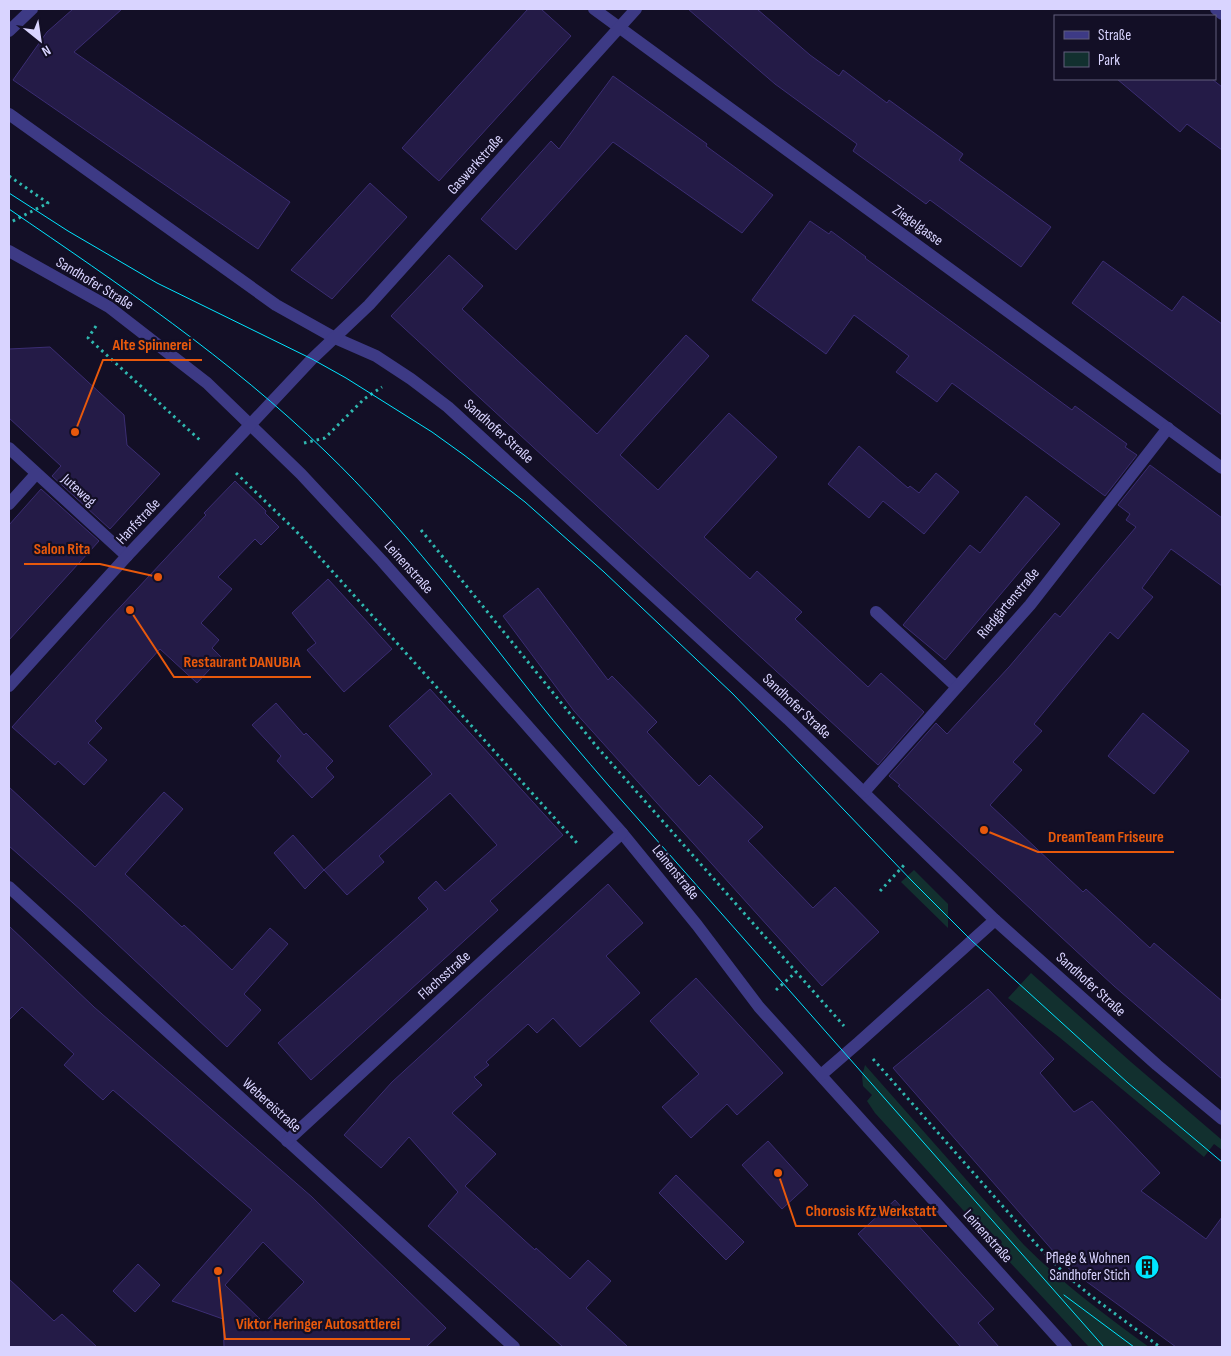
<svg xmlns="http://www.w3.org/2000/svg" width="1231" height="1356" viewBox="0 0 1231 1356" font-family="'Sofia Sans Condensed',sans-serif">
<rect width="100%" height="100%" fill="#130f26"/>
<g fill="#12302f">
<path d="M 914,870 L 948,904 L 948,928 L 901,882 Z"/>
<path d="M 1031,973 L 1131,1062 L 1222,1140 L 1222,1150 L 1214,1144 L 1204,1157 L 1059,1037 L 1008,998 Z"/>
<path d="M 865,1065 L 1024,1245 C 1062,1283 1105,1315 1149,1347 L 1089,1347 L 1005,1257 L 1009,1253 L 1001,1244 L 1002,1242 L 1000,1239 L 998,1240 L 987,1228 L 982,1231 L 875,1113 L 867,1101 L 872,1095 L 863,1086 L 862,1076 Z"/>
</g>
<g fill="#241b47" stroke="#3b2d73" fill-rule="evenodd">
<path d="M 73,9 L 122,9 L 74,52 L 290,202 L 258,249 L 13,80 L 47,32 Z"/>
<path d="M 528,9 L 541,9 L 571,36 L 439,181 L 402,148 Z"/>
<path d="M 688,9 L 757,9 L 810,55 L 839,76 L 843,70 L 887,103 L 889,100 L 963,154 L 959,160 L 1051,227 L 1021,267 L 930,200 L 926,204 L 853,151 L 857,144 L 775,84 Z"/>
<path d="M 613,76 L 707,144 L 706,146 L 773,195 L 742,233 L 613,142 L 516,250 L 481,219 L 551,141 L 559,149 Z"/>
<path d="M 1117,79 L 1212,79 L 1222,87 L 1222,150 L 1187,124 L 1180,132 Z"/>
<path d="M 370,183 L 407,217 L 332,299 L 291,270 Z"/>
<path d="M 810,221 L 829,234 L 831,231 L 866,257 L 865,258 L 1072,410 L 1075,406 L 1127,444 L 1125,447 L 1137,455 L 1105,496 L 952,383 L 937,402 L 896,372 L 909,356 L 854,315 L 826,354 L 752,300 Z"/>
<path d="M 449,255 L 483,286 L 462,309 L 597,434 L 686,335 L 709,356 L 620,455 L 658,490 L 729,413 L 777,457 L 704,537 L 750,579 L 757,571 L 802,612 L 795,619 L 868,687 L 881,673 L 924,712 L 878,765 L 391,316 Z"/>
<path d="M 1103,261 L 1172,311 L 1183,296 L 1222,324 L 1222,415 L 1072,303 Z"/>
<path d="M 50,347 L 124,415 L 127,445 L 160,474 L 110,529 L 52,476 L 61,466 L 9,418 L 9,349 Z"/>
<path d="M 859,446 L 908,488 L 910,486 L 919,493 L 936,473 L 959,492 L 924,534 L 883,501 L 869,518 L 828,484 Z"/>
<path d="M 1150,465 L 1222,518 L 1222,586 L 1171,549 L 1142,588 L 1153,597 L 1118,639 L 1110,632 L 1034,724 L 1042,731 L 1013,762 L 1022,770 L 990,805 L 1083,892 L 1086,889 L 1150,948 L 1154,943 L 1222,1001 L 1222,1079 L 1114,986 L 898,786 L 900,785 L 889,776 L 936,723 L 947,734 L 1009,667 L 1055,613 L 1060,617 L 1136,527 L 1126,520 L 1130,514 L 1118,505 Z"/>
<path d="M 235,481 L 266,511 L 265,513 L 279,527 L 261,545 L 255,539 L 218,577 L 232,589 L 201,623 L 219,640 L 212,648 L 221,657 L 197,683 L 160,649 L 95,721 L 102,728 L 88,743 L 107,760 L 84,785 L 58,761 L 55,765 L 12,727 L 108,620 L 206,515 L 204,513 Z"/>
<path d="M 41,489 L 99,541 L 9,640 L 9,525 Z"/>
<path d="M 1026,496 L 1060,524 L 945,660 L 903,625 L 970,545 L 980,553 Z"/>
<path d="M 328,579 L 392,649 L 344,692 L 307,650 L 316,643 L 292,613 Z"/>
<path d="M 538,588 L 608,680 L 612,676 L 657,722 L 647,732 L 699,786 L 710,775 L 763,827 L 748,841 L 813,908 L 835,887 L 879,932 L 822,986 L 574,711 L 503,616 Z"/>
<path d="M 430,689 L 563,835 L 490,901 L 498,910 L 311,1080 L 278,1043 L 428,909 L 418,898 L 436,881 L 445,891 L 497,845 L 450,793 L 379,856 L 384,862 L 347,895 L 324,870 L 432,774 L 389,726 Z"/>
<path d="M 276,703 L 304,735 L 306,733 L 333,761 L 326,768 L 334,777 L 312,798 L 277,761 L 281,756 L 252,725 Z"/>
<path d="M 1143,713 L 1189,751 L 1154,794 L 1108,756 Z"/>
<path d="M 9,787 L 95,867 L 164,792 L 183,809 L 125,874 L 182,927 L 184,925 L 232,970 L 270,928 L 288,944 L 244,994 L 261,1010 L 227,1047 L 82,911 L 9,846 Z"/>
<path d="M 293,835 L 324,870 L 305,889 L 274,853 Z"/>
<path d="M 608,884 L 643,923 L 606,956 L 640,993 L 580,1047 L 553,1018 L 537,1033 L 528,1024 L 486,1062 L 489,1065 L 474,1077 L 482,1085 L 452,1113 L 496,1154 L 465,1186 L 535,1250 L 536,1248 L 570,1279 L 588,1260 L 611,1281 L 586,1308 L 628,1347 L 563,1347 L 428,1226 L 458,1192 L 409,1137 L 381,1168 L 344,1135 L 392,1082 Z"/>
<path d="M 9,926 L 94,1007 L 312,1197 L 446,1328 L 426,1347 L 224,1347 L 223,1319 L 172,1301 L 252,1210 L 113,1090 L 103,1100 L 64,1065 L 74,1054 L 22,1007 L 9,1020 ZM 263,1242 L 304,1282 L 264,1323 L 225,1285 Z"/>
<path d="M 696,978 L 783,1073 L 737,1115 L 727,1104 L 691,1138 L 662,1107 L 699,1074 L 650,1021 Z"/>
<path d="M 988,989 L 1054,1059 L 1040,1073 L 1074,1112 L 1092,1101 L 1160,1173 L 1141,1191 L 1206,1239 L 1222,1217 L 1222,1347 L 1176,1347 L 1068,1268 L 893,1068 Z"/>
<path d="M 768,1141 L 808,1185 L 782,1209 L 742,1165 Z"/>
<path d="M 676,1175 L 744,1242 L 726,1260 L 659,1193 Z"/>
<path d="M 895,1200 L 994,1309 L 978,1323 L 999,1347 L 961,1347 L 858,1234 Z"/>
<path d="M 138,1264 L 160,1285 L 135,1312 L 113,1291 Z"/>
<path d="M 9,1279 L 54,1321 L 62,1314 L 97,1347 L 9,1347 Z"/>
</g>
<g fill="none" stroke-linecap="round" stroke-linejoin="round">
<g stroke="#2fb8b0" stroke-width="3" stroke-dasharray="2.5 4" stroke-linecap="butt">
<path d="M 9,176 L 48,203 L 9,223"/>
<path d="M 96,326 L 88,338 L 202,442"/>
<path d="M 304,443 L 325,438 L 364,399 L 382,387"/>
<path d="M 236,473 L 296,531 L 577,843"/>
<path d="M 421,530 L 597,747 L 844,1026"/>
<path d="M 880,891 L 905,864"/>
<path d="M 776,990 L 796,972"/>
<path d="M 873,1059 L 1037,1245 L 1065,1274 L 1091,1296 L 1160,1347"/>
</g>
<g stroke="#3d3a85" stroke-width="12">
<path d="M 594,9 L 1222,468"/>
<path d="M 1216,9 L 1222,14"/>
<path d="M 9,31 L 32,9"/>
<path d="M 9,114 L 276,305 L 335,338 L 376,356 L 411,379 L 448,407 L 788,719 L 995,920 L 1157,1065 L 1222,1119"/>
<path d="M 9,251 L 109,307 L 207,383 L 301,474 L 382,561 L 622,833 L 697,925 L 759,1007 L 1066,1347"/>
<path d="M 9,448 L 127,556"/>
<path d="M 9,504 L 36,474"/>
<path d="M 876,612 L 957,687"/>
<path d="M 9,686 L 127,556 L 312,359 L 369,305 L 636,9"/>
<path d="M 864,792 L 1030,605 L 1168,428"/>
<path d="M 9,887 L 514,1347"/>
<path d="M 821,1075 L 858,1043 L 995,920"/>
<path d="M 287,1141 L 622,833"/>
</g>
<g stroke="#00e5ff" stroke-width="1">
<path d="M 9,193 L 68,231 L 157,283 L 312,359 L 346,378 L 432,432 L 464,455 L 525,502 L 604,572 L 733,694 L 913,882 L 972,941 L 1128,1083 L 1222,1162"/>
<path d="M 9,209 C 120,285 229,358 326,452 C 404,527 469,614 536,699 C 559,728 584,757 609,786 L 1104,1347"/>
<path d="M 1064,1295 L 1134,1347"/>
</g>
</g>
<defs>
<symbol id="building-disc" viewBox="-11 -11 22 22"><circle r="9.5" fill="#00e5ff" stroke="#130f26"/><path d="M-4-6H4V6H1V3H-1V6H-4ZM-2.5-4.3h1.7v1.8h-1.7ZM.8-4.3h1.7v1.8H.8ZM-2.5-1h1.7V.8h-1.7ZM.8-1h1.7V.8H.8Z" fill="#111"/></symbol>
</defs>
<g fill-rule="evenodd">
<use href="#building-disc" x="1133" y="1253" width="28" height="28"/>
</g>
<g text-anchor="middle" stroke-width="4.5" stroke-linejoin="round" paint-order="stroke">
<g font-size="15" fill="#d9d4ff" stroke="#130f26">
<text transform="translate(475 164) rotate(-48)" y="5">Gaswerkstraße</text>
<text transform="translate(918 225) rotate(36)" y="5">Ziegelgasse</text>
<text transform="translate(95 283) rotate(31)" y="5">Sandhofer Straße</text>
<text transform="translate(499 431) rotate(42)" y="5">Sandhofer Straße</text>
<text transform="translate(79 490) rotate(42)" y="5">Juteweg</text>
<text transform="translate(138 521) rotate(-47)" y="5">Hanfstraße</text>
<text transform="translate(409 567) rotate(48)" y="5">Leinenstraße</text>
<text transform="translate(1008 603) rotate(-50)" y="5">Riedgärtenstraße</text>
<text transform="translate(797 706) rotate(43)" y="5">Sandhofer Straße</text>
<text transform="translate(676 872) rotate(51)" y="5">Leinenstraße</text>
<text transform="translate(444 975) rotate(-42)" y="5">Flachsstraße</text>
<text transform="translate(1091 984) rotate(42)" y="5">Sandhofer Straße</text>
<text transform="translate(272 1105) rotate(42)" y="5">Webereistraße</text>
<text transform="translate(988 1236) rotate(48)" y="5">Leinenstraße</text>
</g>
<g font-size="15" fill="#d9d4ff" stroke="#130f26" text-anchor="end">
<text x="1130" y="1263">Pflege &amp; Wohnen<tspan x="1130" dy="17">Sandhofer Stich</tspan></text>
</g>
</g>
<path fill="none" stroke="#e8590c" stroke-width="2" d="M75 432L103 360H202M158 577L100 564H24M130 610L174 677H311M984 830L1038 852H1174M778 1173L796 1226H947M218 1271L225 1339H410"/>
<g fill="#e8590c" stroke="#130f26" stroke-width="2">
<circle cx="75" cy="432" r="5"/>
<circle cx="158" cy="577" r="5"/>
<circle cx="130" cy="610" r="5"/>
<circle cx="984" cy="830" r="5"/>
<circle cx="778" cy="1173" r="5"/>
<circle cx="218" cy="1271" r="5"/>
</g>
<g font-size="16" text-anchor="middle" font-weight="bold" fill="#e8590c" stroke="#130f26" stroke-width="4.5" stroke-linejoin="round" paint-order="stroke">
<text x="152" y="350">Alte Spinnerei</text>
<text x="62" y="554">Salon Rita</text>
<text x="242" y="667">Restaurant DANUBIA</text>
<text x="1106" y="842">DreamTeam Friseure</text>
<text x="871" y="1216">Chorosis Kfz Werkstatt</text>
<text x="318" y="1329">Viktor Heringer Autosattlerei</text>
</g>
<rect width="1231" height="1356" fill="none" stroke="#d9d4ff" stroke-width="20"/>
<rect x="1054" y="15" width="162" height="65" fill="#130f26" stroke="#625e7d"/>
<rect x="1064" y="31" width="25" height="8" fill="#3d3a85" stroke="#625e7d"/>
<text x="1098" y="40" font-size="15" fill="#d9d4ff">Straße</text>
<rect x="1064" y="52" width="25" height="15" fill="#12302f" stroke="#625e7d"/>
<text x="1098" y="65" font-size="15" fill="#d9d4ff">Park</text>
<g transform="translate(40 40) rotate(150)" stroke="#130f26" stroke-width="4" paint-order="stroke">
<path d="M0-4L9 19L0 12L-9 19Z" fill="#d9d4ff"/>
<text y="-8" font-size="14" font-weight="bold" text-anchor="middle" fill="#d9d4ff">N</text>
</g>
</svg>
